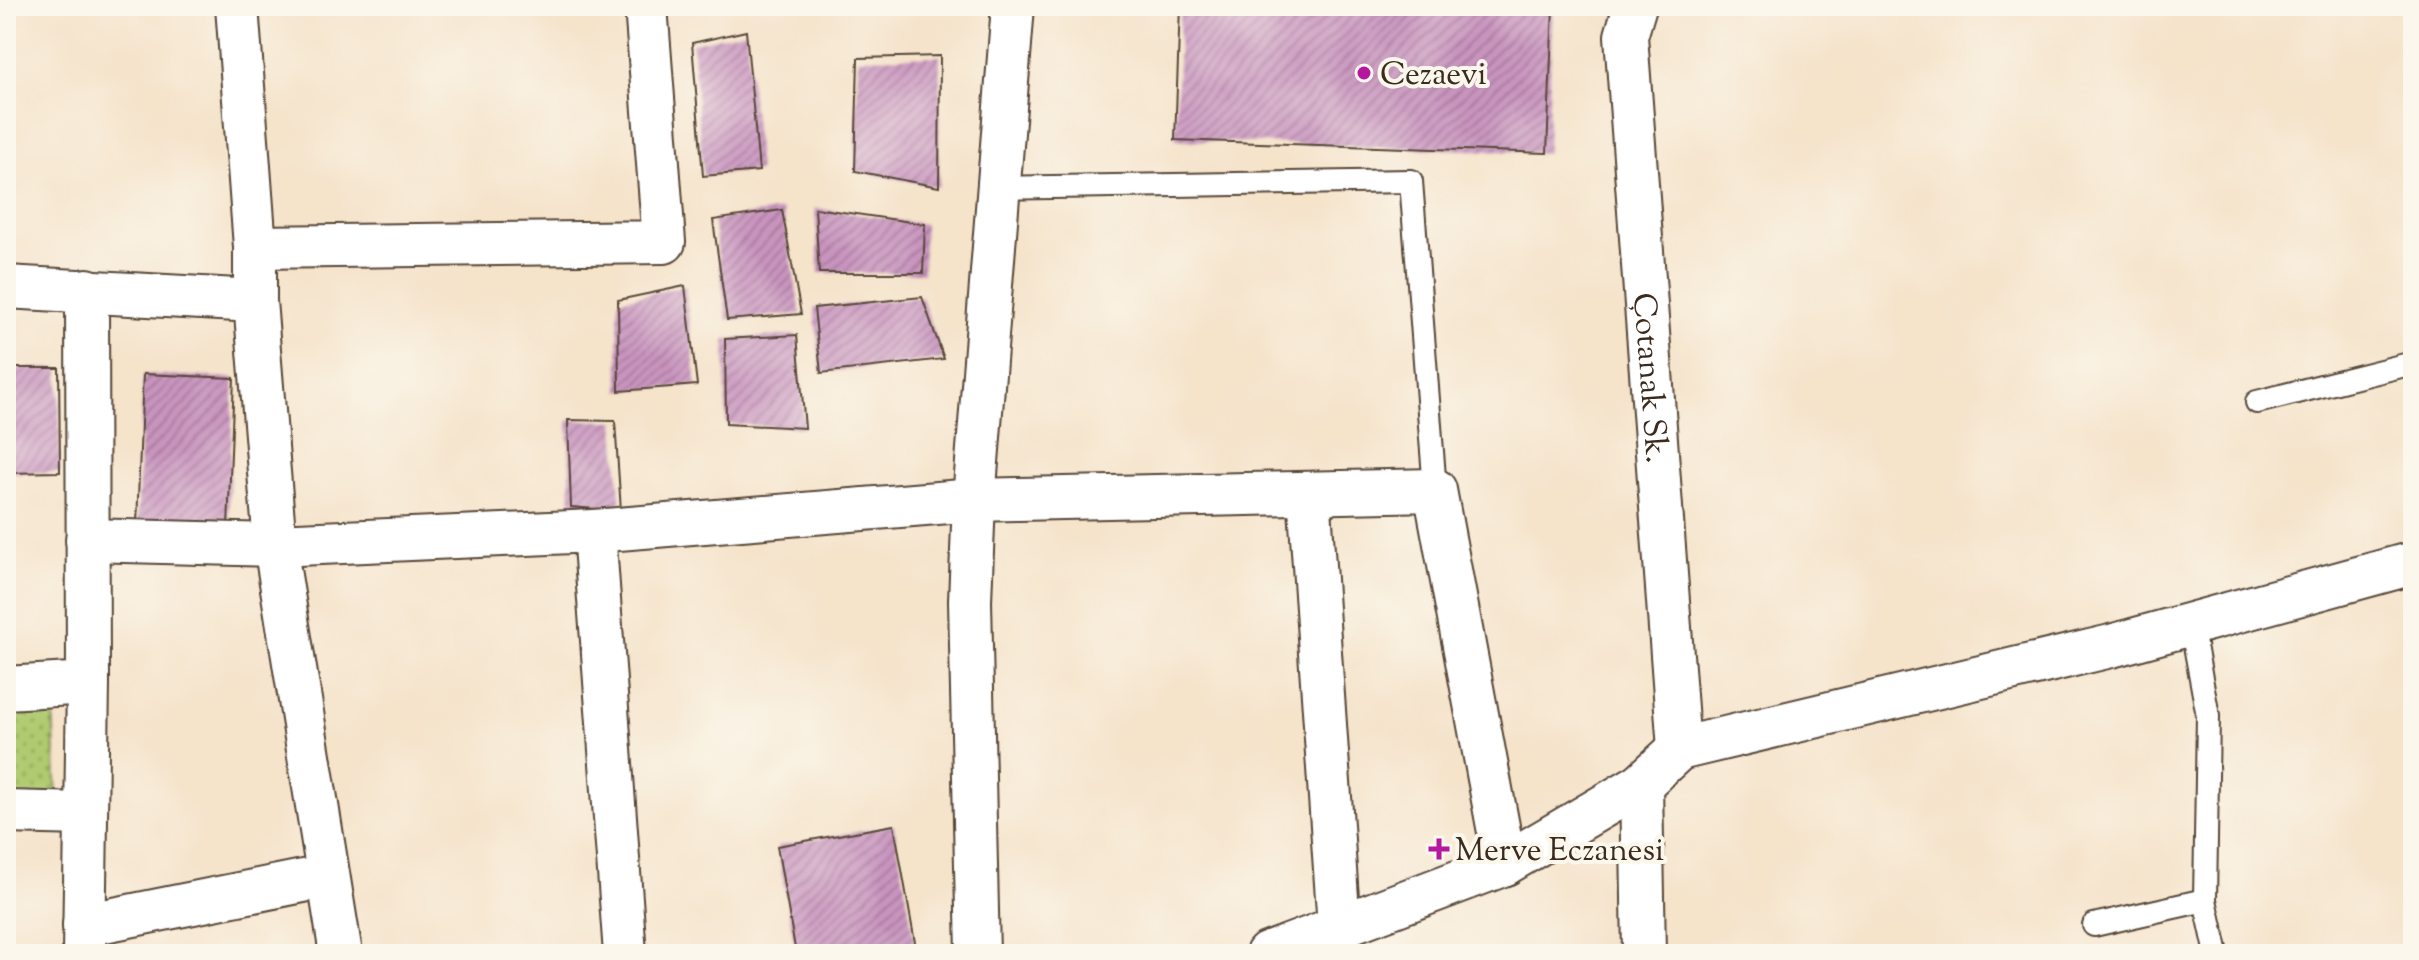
<svg xmlns="http://www.w3.org/2000/svg" width="2419" height="960" viewBox="0 0 2419 960" font-family="'Sorts Mill Goudy',serif">
<defs>
<pattern id="park-dots" width="8" height="8" patternUnits="userSpaceOnUse" patternTransform="scale(2)"><rect width="8" height="8" fill="#afca70"/><path d="M2 2h.1M6 6h.1" fill="none" stroke="#90a45b" stroke-width="1.8" stroke-linecap="round"/></pattern>
<pattern id="building-hatch" width="6" height="6" patternUnits="userSpaceOnUse" patternTransform="scale(2)"><rect width="6" height="6" fill="#c994bf"/><path d="M-1 1l2-2M0 6l6-6M5 7l2-2" fill="none" stroke="#a4799b"/></pattern>
</defs>
<rect width="100%" height="100%" fill="#fbf7ec"/>
<filter id="ink" filterUnits="userSpaceOnUse"><feTurbulence type="fractalNoise" baseFrequency=".0125" numOctaves="2"/><feDisplacementMap in="SourceGraphic" scale="16" xChannelSelector="R" yChannelSelector="G"/><feConvolveMatrix kernelMatrix="1 2 1 2 8 2 1 2 1" color-interpolation-filters="sRGB"/></filter>
<filter id="wash" filterUnits="userSpaceOnUse"><feTurbulence type="fractalNoise" baseFrequency=".006" numOctaves="4" result="noise"/><feDisplacementMap in="SourceGraphic" scale="32" xChannelSelector="R" yChannelSelector="G"/><feGaussianBlur stdDeviation="1.8" result="paint"/><feColorMatrix in="noise" values="0 0 0 0 0 0 0 0 0 0 0 0 0 0 0 0 0 1.4 0 .05"/><feComposite in="paint" operator="in"/></filter>
<g filter="url(#wash)">
<rect width="100%" height="100%" fill="#f5e3ca"/>
<path fill="url(#park-dots)" stroke="#757a47" stroke-width="2" d="M 53,706 L 57,802 L 6,802 L 6,707 Z"/>
<g id="blocks">
<g fill="url(#building-hatch)">
<path d="M 1180,6 L 1553,6 L 1547,153 L 1175,140 Z"/>
<path d="M 746,31 L 759,171 L 703,176 L 692,43 Z"/>
<path d="M 940,56 L 939,187 L 855,171 L 858,58 Z"/>
<path d="M 815,208 L 925,224 L 923,273 L 819,273 Z"/>
<path d="M 782,210 L 801,314 L 727,320 L 713,220 Z"/>
<path d="M 685,286 L 697,385 L 619,391 L 618,300 Z"/>
<path d="M 922,297 L 944,359 L 821,373 L 814,308 Z"/>
<path d="M 797,335 L 805,428 L 726,424 L 725,339 Z"/>
<path d="M 6,368 L 59,368 L 60,472 L 6,473 Z"/>
<path d="M 143,374 L 234,378 L 228,527 L 137,524 Z"/>
<path d="M 568,420 L 615,421 L 621,511 L 571,507 Z"/>
<path d="M 894,825 L 917,954 L 796,954 L 777,846 Z"/>
</g>
</g>
</g>
<g filter="url(#ink)">
<use href="#blocks" fill-opacity="0" stroke="#574638" stroke-width="2"/>
<g fill="none" stroke-linecap="round" stroke-linejoin="round">
<defs>
<g id="lane">
<path d="M 999,188 L 1411,181 L 1435,490"/>
<path d="M 2257,402 L 2413,363"/>
<path d="M 2191,624 L 2208,716 L 2205,900 L 2217,954"/>
<path d="M 2094,925 L 2205,900"/>
</g>
<g id="street">
<path d="M 237,6 L 255,247"/>
<path id="s1" d="M 1635,6 L 1626,36 L 1679,749"/>
<path d="M 6,287 L 255,301 L 255,247 L 664,242 L 646,6"/>
<path d="M 255,301 L 275,545 L 341,954"/>
<path d="M 1309,493 L 1339,927"/>
<path d="M 594,531 L 625,954"/>
<path d="M 87,540 L 275,545 L 594,531 L 974,500 L 1435,490 L 1505,864"/>
<path d="M 6,688 L 88,683"/>
<path d="M 1641,784 L 1644,954"/>
<path d="M 6,812 L 84,814"/>
<path d="M 84,925 L 328,876"/>
<path d="M 84,954 L 88,683 L 87,290"/>
<path d="M 978,954 L 970,601 L 974,500 L 1013,6"/>
<path d="M 1267,954 L 1505,864 L 1641,784 L 1679,749 L 2111,646 L 2413,563"/>
</g>
</defs>
<use href="#lane" stroke="#574638" stroke-width="26"/>
<use href="#street" stroke="#574638" stroke-width="46"/>
<use href="#lane" stroke="#fff" stroke-width="22"/>
<use href="#street" stroke="#fff" stroke-width="42"/>
</g>
</g>
<g fill="#b5179e" stroke="#fbf7ec" stroke-width="3">
<circle cx="1364" cy="73" r="8"/>
<path d="M1435 837h8v8h8v8h-8v8h-8v-8h-8v-8h8z"/>
</g>
<g text-anchor="middle" stroke-width="8" stroke-linejoin="round" paint-order="stroke">
<g font-size="32" fill="#3b2a1e" stroke="#fbf7ec" text-anchor="start">
<text x="1380" y="84">Cezaevi</text>
<text x="1455" y="860">Merve Eczanesi</text>
</g>
<g font-size="32" fill="#3b2a1e" stroke="#fbf7ec">
<text dy="11" stroke="none"><textPath href="#s1" startOffset="374">Çotanak Sk.</textPath></text>
</g>
</g>
<rect width="2419" height="960" fill="none" stroke="#fbf7ec" stroke-width="32"/>
</svg>
